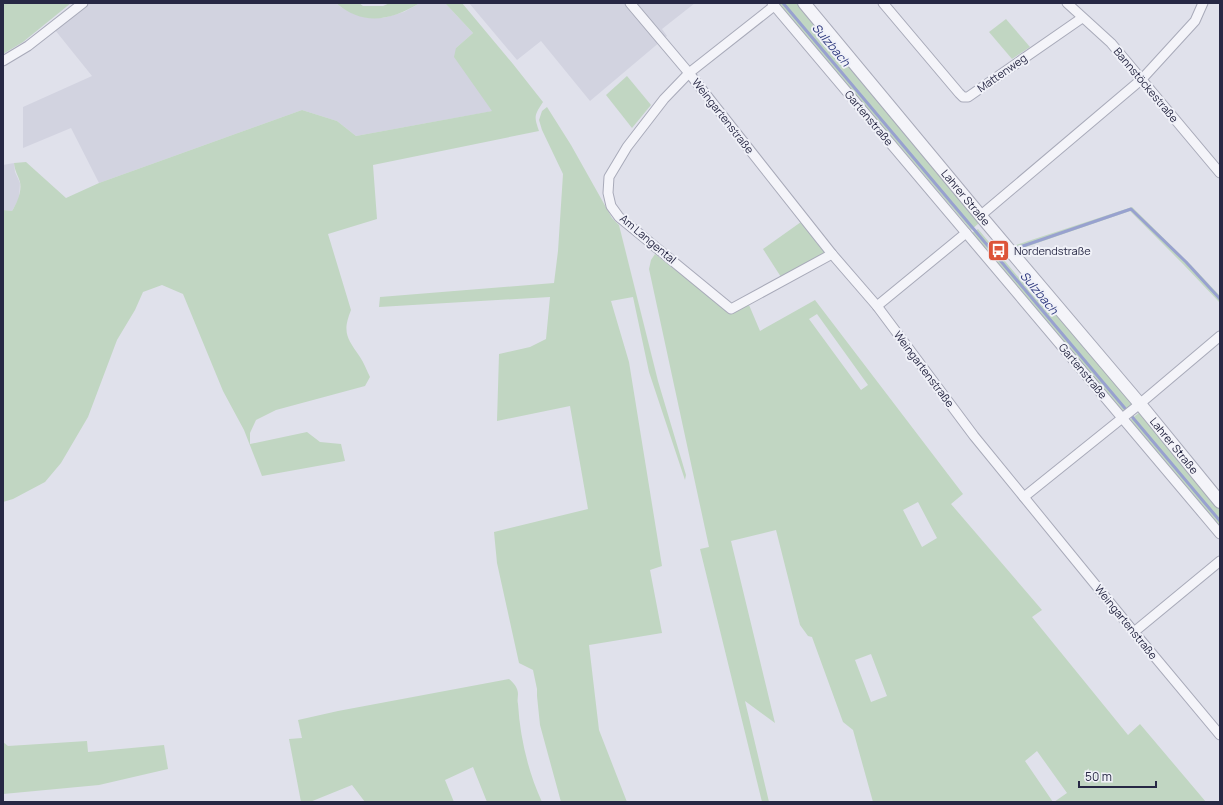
<svg xmlns="http://www.w3.org/2000/svg" width="1223" height="805" viewBox="0 0 1223 805" font-family="Manrope,sans-serif">
<rect width="100%" height="100%" fill="#e0e1eb"/>
<g fill="#d2d3e0">
<path d="M 90,3 L 336,3 L 341,7 L 364,17 L 383,18 L 404,12 L 420,3 L 445,3 L 473,33 L 456,48 L 485,100 L 493,111 L 356,136 L 337,121 L 302,110 L 99,183 L 71,128 L 23,148 L 23,107 L 92,76 L 55,30 Z"/>
<path d="M 469,3 L 695,3 L 662,29 L 667,36 L 590,101 L 541,41 L 517,60 Z"/>
<path d="M 14,163 L 15,172 L 20,183 L 19,199 L 12,211 L 3,210 L 3,165 Z"/>
</g>
<g fill="#c1d6c2" fill-rule="evenodd">
<path d="M 3,3 L 71,3 L 23,42 L 3,54 Z"/>
<path d="M 336,3 L 359,3 L 363,6 L 383,6 L 390,3 L 420,3 C 391,20 364,27 336,3 Z"/>
<path d="M 445,3 L 462,3 L 513,64 L 543,102 C 534,116 534,116 539,131 L 373,165 L 377,219 L 328,234 L 351,310 C 342,333 347,338 360,357 C 364,363 367,371 370,377 L 365,386 L 276,410 L 256,420 L 250,433 L 250,444 L 307,432 L 320,442 L 341,444 L 345,461 L 262,476 L 244,430 L 223,391 L 183,294 L 162,285 L 143,292 L 135,310 L 117,340 L 88,417 L 61,463 L 45,482 L 13,499 L 3,502 L 3,210 L 12,211 C 17,203 22,192 20,182 C 18,175 15,172 14,163 L 26,162 L 66,198 L 99,183 L 302,110 L 337,121 L 356,136 L 492,111 L 454,57 L 456,48 L 473,33 Z"/>
<path d="M 778,3 L 796,3 L 979,223 L 971,230 Z"/>
<path d="M 1006,19 L 1030,47 L 1012,59 L 989,32 Z"/>
<path d="M 627,76 L 651,105 L 632,128 L 606,95 Z"/>
<path d="M 547,107 L 571,145 L 612,218 L 619,225 L 658,381 L 686,475 L 685,480 L 649,372 L 633,297 L 611,301 L 629,362 L 662,566 L 650,570 L 662,633 L 589,645 L 599,730 L 627,802 L 561,802 L 540,725 L 537,696 L 537,689 L 533,670 L 519,663 L 497,563 L 494,532 L 588,509 L 570,406 L 497,421 L 499,354 L 530,347 L 546,339 L 550,297 L 379,307 L 380,297 L 554,283 L 558,251 L 563,174 L 542,130 L 539,120 L 542,111 Z"/>
<path d="M 1132,207 L 1191,265 L 1220,296 L 1220,303 L 1183,264 L 1130,211 L 1020,249 L 1016,245 Z"/>
<path d="M 801,222 L 825,253 L 781,277 L 763,249 Z"/>
<path d="M 978,229 L 1025,285 L 1029,282 L 1133,404 L 1123,412 L 972,233 Z"/>
<path d="M 655,254 L 731,313 L 749,305 L 760,331 L 815,300 L 963,494 L 951,504 L 1042,610 L 1032,617 L 1128,735 L 1140,724 L 1206,802 L 1054,802 L 1067,793 L 1037,751 L 1025,761 L 1053,802 L 873,802 L 853,730 L 843,722 L 812,637 L 808,636 L 800,625 L 776,530 L 731,541 L 775,723 L 745,701 L 769,802 L 762,802 L 700,549 L 709,547 L 649,269 L 651,260 ZM 817,314 L 868,385 L 861,390 L 809,319 ZM 918,502 L 937,538 L 922,547 L 903,510 ZM 871,654 L 887,696 L 871,702 L 855,660 Z"/>
<path d="M 1140,412 L 1220,509 L 1220,529 L 1130,420 Z"/>
<path d="M 509,679 C 514,683 518,688 518,694 C 518,697 517,700 518,704 C 520,737 528,772 542,802 L 487,802 L 473,767 L 445,780 L 454,802 L 365,802 L 352,785 L 310,802 L 301,802 L 289,739 L 302,738 L 298,720 L 338,711 Z"/>
<path d="M 87,741 L 88,752 L 164,745 L 168,769 L 99,785 L 3,794 L 3,742 L 8,746 Z"/>
</g>
<g fill="none" stroke-linecap="round" stroke-linejoin="round">
<g stroke="#98a1cf" stroke-width="3">
<path d="M 783,3 L 1220,521"/>
<path d="M 1017,248 L 1131,209 L 1186,262 L 1220,299"/>
</g>
<defs>
<g id="minor">
<path d="M 630,3 L 689,73 L 832,254 L 877,306 L 974,436 L 1134,632 L 1220,735"/>
<path d="M 772,3 L 1220,534"/>
<path d="M 883,3 L 959,93 L 963,97 L 968,97 L 1082,18"/>
<path d="M 1067,3 L 1111,43 L 1220,173"/>
<path d="M 774,6 L 689,73 L 664,99 L 627,147 L 609,177 L 608,193 L 611,206 L 619,217 L 731,309 L 832,254"/>
<path d="M 3,61 L 28,46 L 83,3"/>
<path d="M 980,216 L 1142,79 L 1195,21 L 1203,3"/>
<path d="M 877,306 L 966,233"/>
<path d="M 1024,497 L 1136,407 L 1220,336"/>
<path d="M 1134,632 L 1220,561"/>
</g>
<g id="tertiary">
<path id="s1" d="M 804,3 L 985,221 L 1140,404 L 1220,502"/>
</g>
</defs>
<use href="#minor" stroke="#a8aab9" stroke-width="11"/>
<use href="#tertiary" stroke="#a8aab9" stroke-width="14"/>
<use href="#minor" stroke="#f4f4f9" stroke-width="9"/>
<use href="#tertiary" stroke="#f4f4f9" stroke-width="12"/>
</g>
<defs>
<symbol id="bus-square" viewBox="-11 -11 22 22"><rect x="-9" y="-9" width="18" height="18" rx="4" fill="#dd5439" stroke="#f0f1f8"/><path d="M-5-6H5V4H4V6H2V4H-2V6H-4V4H-5ZM-3.5-4V0h7V-4ZM-3.5 1.2v1.5H-2V1.2ZM2 1.2v1.5H3.5V1.2Z" fill="#fff"/></symbol>
</defs>
<g fill-rule="evenodd">
<use href="#bus-square" x="986" y="238" width="25" height="25"/>
</g>
<g text-anchor="middle" stroke-width="4" stroke-linejoin="round" paint-order="stroke">
<g font-size="11" fill="#272844" stroke="#f0f1f8">
<text transform="translate(1002 73) rotate(-35)" y="4">Mattenweg</text>
<text transform="translate(1146 85) rotate(50)" y="4">Bannstöckestraße</text>
<text transform="translate(723 116) rotate(52)" y="4">Weingartenstraße</text>
<text transform="translate(869 118) rotate(50)" y="4">Gartenstraße</text>
<text dy="4" stroke="none"><textPath href="#s1" startOffset="253">Lahrer Straße</textPath></text>
<text transform="translate(648 239) rotate(40)" y="4">Am Langental</text>
<text transform="translate(924 369) rotate(53)" y="4">Weingartenstraße</text>
<text transform="translate(1083 371) rotate(50)" y="4">Gartenstraße</text>
<text dy="4" stroke="none"><textPath href="#s1" startOffset="577">Lahrer Straße</textPath></text>
<text transform="translate(1126 622) rotate(51)" y="4">Weingartenstraße</text>
</g>
<g font-size="11" fill="#272844" stroke="#f0f1f8" text-anchor="start">
<text x="1014" y="255">Nordendstraße</text>
</g>
<g font-size="12" font-style="italic" fill="#2c377d" stroke="#f0f1f8">
<text transform="translate(831 45) rotate(50)" y="4">Sulzbach</text>
<text transform="translate(1039 293) rotate(50)" y="4">Sulzbach</text>
</g>
</g>
<rect width="1223" height="805" fill="none" stroke="#272844" stroke-width="8"/>
<path d="M1079 781v6h77v-6" fill="none" stroke="#272844" stroke-width="2"/>
<text x="1085" y="781" font-size="12" fill="#272844" stroke="#f0f1f8" stroke-width="3" paint-order="stroke">50 m</text>
</svg>
